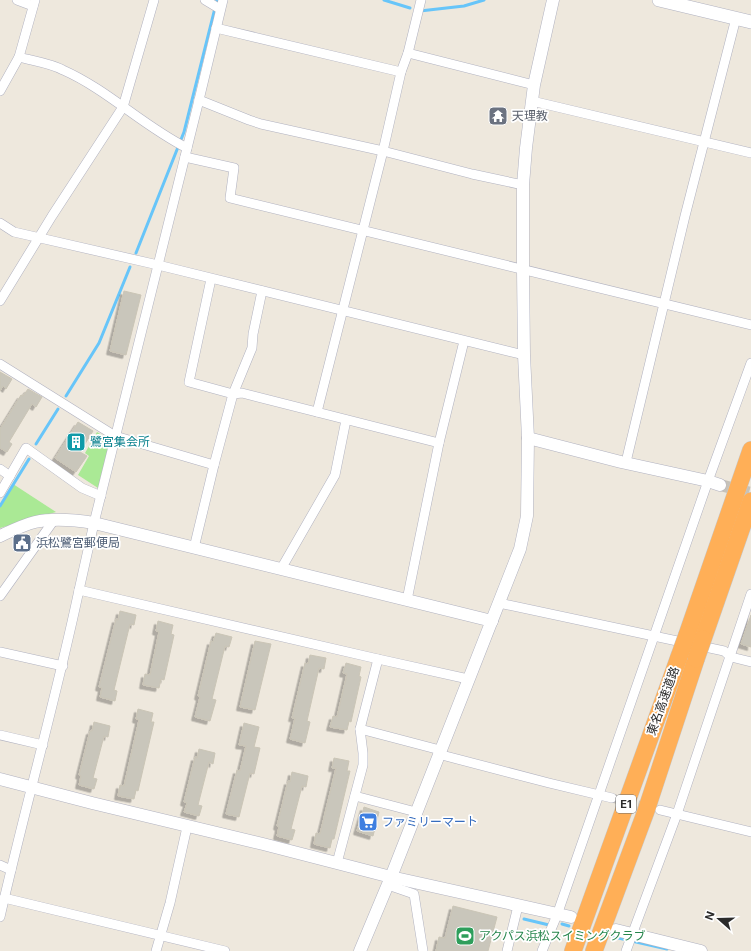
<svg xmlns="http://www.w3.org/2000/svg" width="751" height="951" viewBox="0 0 751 951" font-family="Inter,'Noto Sans JP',sans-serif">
<defs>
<filter id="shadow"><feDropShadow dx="-3.5" dy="3.5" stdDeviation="0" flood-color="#0004"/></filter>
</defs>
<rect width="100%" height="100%" fill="#eee8dd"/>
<g fill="#aae995">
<path d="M 97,432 L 110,440 L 98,488 L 78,475 L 89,456 L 85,453 Z"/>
<path d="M 13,484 L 56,512 L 0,528 L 0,505 Z"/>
</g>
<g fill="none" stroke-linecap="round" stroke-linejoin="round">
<g stroke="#67c5f9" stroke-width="3">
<path d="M 384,0 L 410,8"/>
<path d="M 420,11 L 464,6 L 484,0"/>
<path d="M 136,253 L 184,132 L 217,0"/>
<path d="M 66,396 L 99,343 L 130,267"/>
<path d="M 36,444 L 58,409"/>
<path d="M 0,506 L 29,459"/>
<path d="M 524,919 L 549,925"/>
<path d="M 562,924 L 569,926"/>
<path d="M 614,937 L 667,949"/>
</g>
</g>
<g fill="#c9c6bb" stroke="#cac5b6" filter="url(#shadow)">
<path d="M 124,291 L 141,295 L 126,355 L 110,351 Z"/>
<path d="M 0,372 L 12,379 L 6,389 L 3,386 L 0,391 Z"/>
<path d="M 28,389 L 42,397 L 36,407 L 32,404 L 9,442 L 12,444 L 7,452 L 0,448 L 0,429 L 21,395 L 23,396 Z"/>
<path d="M 78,422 L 93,431 L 80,452 L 87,456 L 76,472 L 55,458 Z"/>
<path d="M 120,611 L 136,615 L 134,625 L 130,624 L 114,690 L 117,691 L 115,701 L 100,697 L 102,688 L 99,687 L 116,619 L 118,620 Z"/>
<path d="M 751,615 L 751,647 L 741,644 Z"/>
<path d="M 158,621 L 173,625 L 171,634 L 174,635 L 164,680 L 161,679 L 159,688 L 143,685 L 145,674 L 150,675 L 159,632 L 156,631 Z"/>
<path d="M 216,633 L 232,637 L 229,647 L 225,646 L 212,699 L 216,700 L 210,721 L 195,717 L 200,697 L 198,696 L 211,641 L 213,642 Z"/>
<path d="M 255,641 L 271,644 L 255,710 L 240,707 Z"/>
<path d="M 310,655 L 326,658 L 324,669 L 319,668 L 307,721 L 310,722 L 305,743 L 290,739 L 295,718 L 292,718 L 305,663 L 308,664 Z"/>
<path d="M 346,663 L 361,667 L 359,676 L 361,677 L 351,722 L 349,721 L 347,730 L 330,727 L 333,716 L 337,717 L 347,674 L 343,673 Z"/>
<path d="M 138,709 L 153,713 L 151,722 L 154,722 L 138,791 L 136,790 L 134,799 L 118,796 L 120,785 L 124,786 L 139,720 L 136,719 Z"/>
<path d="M 94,722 L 110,726 L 108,737 L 104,736 L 93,778 L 97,779 L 94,789 L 79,785 L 81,776 L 79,775 L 90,731 L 92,731 Z"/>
<path d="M 244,723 L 259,727 L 254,747 L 260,748 L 254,774 L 250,773 L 239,817 L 226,814 L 237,770 L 240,771 L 246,746 L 239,745 Z"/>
<path d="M 199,749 L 215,753 L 213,764 L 209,762 L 198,805 L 202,806 L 199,816 L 184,812 L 187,803 L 184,802 L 195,757 L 197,758 Z"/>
<path d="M 334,758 L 349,761 L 347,771 L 350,771 L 334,839 L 332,839 L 330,848 L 314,844 L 316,833 L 320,834 L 336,768 L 332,768 Z"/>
<path d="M 292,772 L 308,776 L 306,787 L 302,786 L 291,829 L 295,830 L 292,840 L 277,836 L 279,827 L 277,826 L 288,781 L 290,782 Z"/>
<path d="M 364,807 L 379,812 L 373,836 L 357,831 Z"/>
<path d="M 453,906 L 497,917 L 488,951 L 436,951 L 439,937 L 445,938 Z"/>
</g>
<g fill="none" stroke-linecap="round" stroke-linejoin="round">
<path stroke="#c7c2b9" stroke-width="9" stroke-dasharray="9 4.5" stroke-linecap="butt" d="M 612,798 L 650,808"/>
<path stroke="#c7c2b9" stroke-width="12" stroke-dasharray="12 6" stroke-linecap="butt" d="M 720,485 L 751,493"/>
<defs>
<g id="minor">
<path d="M 17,0 L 33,6"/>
<path d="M 205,0 L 220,9"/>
<path d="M 216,28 L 401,72"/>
<path d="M 408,53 L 534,85"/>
<path d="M 19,57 C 33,61 50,63 63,70 C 108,90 143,126 187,148"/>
<path d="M 0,91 L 19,57 L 35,0"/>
<path d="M 199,100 L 249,120 L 261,124 L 383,151 L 472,174 L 523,185"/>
<path d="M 532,101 L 751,153"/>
<path d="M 185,157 L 234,168 L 230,198 L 751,325"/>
<path d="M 0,223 L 14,232 L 158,265 L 524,355"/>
<path d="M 211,279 L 189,382 L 233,394 L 242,393 L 439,443"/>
<path d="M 0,301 L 52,216 L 123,107 L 154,0"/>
<path d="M 0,364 L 115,436 L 214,465"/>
<path d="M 317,412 L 383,151 L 401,72 L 408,53 L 421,0"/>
<path d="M 626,462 L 685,216 L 736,18"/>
<path d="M 0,469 L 10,476"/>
<path d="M 0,493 L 26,448 L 82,488 L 101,496"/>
<path d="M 194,548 L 214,465 L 233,394 L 252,348 L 253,334 L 262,291"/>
<path d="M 281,569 L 335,475 L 346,420"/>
<path d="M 79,590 L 94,523 L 199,100 L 223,0"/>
<path d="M 0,596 L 54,520"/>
<path d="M 407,600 L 439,443 L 464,341"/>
<path d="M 499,603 L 724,651 L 731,657 L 751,662"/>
<path d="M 0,652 L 63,666"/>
<path d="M 360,729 L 440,750"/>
<path d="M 0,735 L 43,745"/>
<path d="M 438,754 L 549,783 L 612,798"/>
<path d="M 355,796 L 416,812"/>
<path d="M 660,810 L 751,832"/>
<path d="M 337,863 L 363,765 L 363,753 L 360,729 L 378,659"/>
<path d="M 0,865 L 11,870"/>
<path d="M 388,885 L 414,894 L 423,951"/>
<path d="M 4,898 L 225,951"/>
<path d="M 0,917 C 25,807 56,699 79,590 L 378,659 L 468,679"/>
<path d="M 156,951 L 170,903 L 187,827"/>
<path d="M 507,951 L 518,906"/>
<path d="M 542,951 L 557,915 L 708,481 L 751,363"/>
<path d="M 626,951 L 677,814 L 751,594"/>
</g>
<g id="tertiary">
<path d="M 528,438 L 621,462 L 708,481 L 720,485"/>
<path d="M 0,536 C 11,531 23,525 35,522 C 54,518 75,520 94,523 L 492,621"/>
<path d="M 0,779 L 92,803 L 263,844 L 391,877 L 571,917"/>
<path d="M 616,930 L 701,951"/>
<path d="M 360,951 L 391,877 L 520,549 L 527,516 L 528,438 L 524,355 L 523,270 L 523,185 L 526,148 L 534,85 L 553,0"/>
</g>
<path id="secondary" d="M 659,0 L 751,22"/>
<g id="motorway">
<path d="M 687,635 L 751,450"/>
<path d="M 703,639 L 751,501"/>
<path d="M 573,951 L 679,657"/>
<path d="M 594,951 L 646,811 L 696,659"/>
</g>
</defs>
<use href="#minor" stroke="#b1b2c0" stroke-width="10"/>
<use href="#tertiary" stroke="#b1b2c0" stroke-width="13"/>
<use href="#secondary" stroke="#b1b2c0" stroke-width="14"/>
<use href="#motorway" stroke="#c8c8c8" stroke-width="18"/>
<use href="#minor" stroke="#fff" stroke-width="9"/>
<use href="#tertiary" stroke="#fff" stroke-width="12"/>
<use href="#secondary" stroke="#fff" stroke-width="13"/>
<use href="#motorway" stroke="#ffaf57" stroke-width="17"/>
<defs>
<g id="motorway-bridge">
<path d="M 679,657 L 687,635"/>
<path d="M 696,659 L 703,639"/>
</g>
</defs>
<use href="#motorway-bridge" stroke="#c8c8c8" stroke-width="18" stroke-linecap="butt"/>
<use href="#motorway-bridge" stroke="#ffaf57" stroke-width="17"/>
</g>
<defs>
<symbol id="temple-square" viewBox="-11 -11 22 22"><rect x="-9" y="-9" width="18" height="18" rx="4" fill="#6b7280" stroke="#fff"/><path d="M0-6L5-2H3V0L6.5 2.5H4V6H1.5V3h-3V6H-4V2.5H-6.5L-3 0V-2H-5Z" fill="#fff"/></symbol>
<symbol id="building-square" viewBox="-11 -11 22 22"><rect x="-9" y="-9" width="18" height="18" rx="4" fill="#0f9aa8" stroke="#fff"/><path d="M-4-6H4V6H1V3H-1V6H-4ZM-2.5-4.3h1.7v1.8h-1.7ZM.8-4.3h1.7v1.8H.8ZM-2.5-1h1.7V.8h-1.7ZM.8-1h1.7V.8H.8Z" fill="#fff"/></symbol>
<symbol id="civic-square" viewBox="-11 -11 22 22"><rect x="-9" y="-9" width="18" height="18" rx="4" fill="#5c6f8a" stroke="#fff"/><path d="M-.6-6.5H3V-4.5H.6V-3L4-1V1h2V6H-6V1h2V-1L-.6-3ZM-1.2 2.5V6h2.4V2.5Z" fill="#fff"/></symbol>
<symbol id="supermarket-square" viewBox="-11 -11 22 22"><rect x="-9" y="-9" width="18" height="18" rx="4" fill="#3f7fe0" stroke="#fff"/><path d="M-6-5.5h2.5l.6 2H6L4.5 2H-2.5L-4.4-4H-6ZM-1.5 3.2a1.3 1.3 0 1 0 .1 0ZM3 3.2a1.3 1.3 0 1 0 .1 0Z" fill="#fff"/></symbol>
<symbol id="stadium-square" viewBox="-11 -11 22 22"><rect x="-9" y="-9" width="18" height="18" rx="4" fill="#2e9e5b" stroke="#fff"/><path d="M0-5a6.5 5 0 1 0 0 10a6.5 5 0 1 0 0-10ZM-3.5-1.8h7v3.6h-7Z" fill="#fff"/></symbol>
</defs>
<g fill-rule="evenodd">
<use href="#temple-square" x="487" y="105" width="22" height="22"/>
<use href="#building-square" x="65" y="431" width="22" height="22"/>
<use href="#civic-square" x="11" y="532" width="22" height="22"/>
<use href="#supermarket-square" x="357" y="811" width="22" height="22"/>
<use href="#stadium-square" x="454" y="925" width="22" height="22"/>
</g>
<g text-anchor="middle" stroke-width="3.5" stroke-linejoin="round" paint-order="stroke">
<rect fill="#fff" stroke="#6b6b6b" stroke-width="1" x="616" y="795" width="20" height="18" rx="3"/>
<g font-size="11" font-weight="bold" fill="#2b2b2b">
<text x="626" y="808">E1</text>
</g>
<g font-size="12" fill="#5b616d" stroke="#fff" text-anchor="start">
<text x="512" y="120">天理教</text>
</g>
<g font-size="12" fill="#0d838f" stroke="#fff" text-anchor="start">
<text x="90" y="446">鷺宮集会所</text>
</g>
<g font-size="12" fill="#4e5e75" stroke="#fff" text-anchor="start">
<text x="36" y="547">浜松鷺宮郵便局</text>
</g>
<g font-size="12" fill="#2b2b2b" stroke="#fff">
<text transform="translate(663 701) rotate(-70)" y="4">東名高速道路</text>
</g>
<g font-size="12" fill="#366cbe" stroke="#fff" text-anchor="start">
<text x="382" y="826">ファミリーマート</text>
</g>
<g font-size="12" fill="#27864d" stroke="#fff" text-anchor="start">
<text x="479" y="940">アクパス浜松スイミングクラブ</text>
</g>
</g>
<g transform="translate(719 919) rotate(290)" stroke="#ffffff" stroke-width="3" paint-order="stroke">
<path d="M0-3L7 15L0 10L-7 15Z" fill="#2b2b2b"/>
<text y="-6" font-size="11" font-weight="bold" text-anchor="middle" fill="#2b2b2b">N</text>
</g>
</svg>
